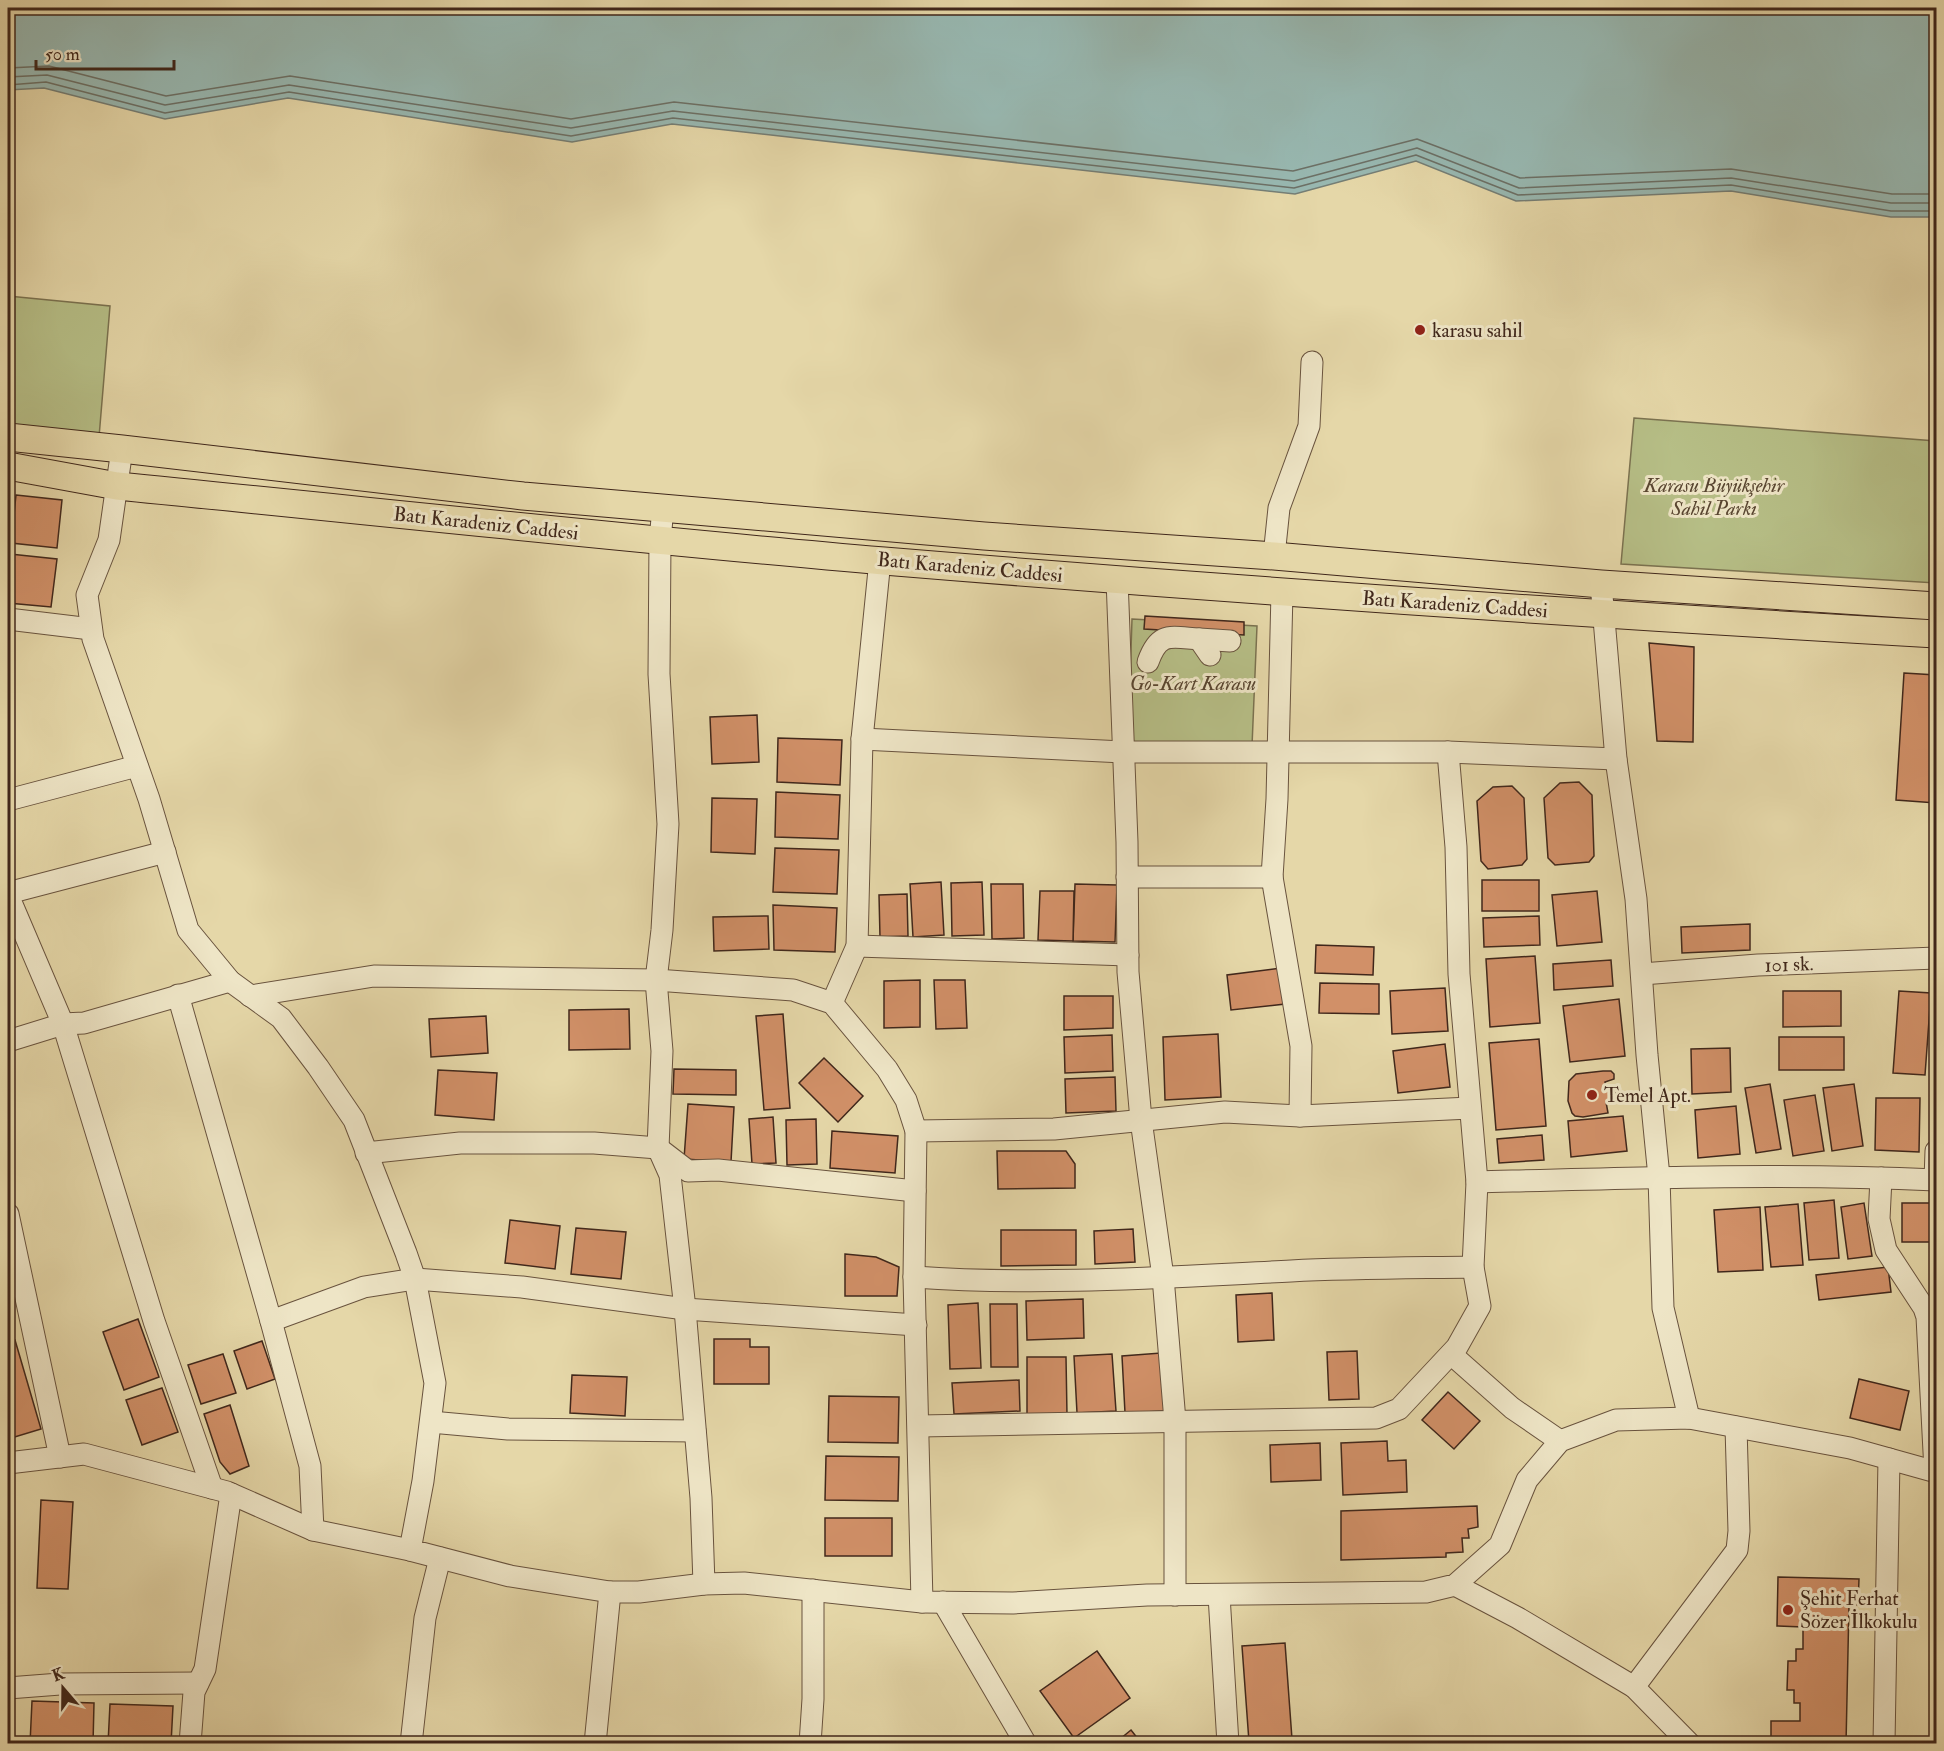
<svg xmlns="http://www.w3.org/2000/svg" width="1944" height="1751" viewBox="0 0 1944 1751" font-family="'IM FELL Double Pica',serif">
<rect width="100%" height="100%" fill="#e5d7a8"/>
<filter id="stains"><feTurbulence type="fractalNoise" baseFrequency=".00333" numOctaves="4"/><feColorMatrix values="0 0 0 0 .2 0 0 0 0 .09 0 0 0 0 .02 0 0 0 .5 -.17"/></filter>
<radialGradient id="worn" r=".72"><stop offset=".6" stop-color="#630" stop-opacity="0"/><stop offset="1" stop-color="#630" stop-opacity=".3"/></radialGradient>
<g fill="#b6be86" stroke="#7b7250" stroke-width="1.5">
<path d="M 8,296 L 110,306 L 98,449 L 8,440 Z"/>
<path d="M 1634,418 L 1936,441 L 1936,583 L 1621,564 Z"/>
<path d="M 1132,619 L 1257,626 L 1252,746 L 1128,742 Z"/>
</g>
<path fill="#98b8b1" stroke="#757e75" stroke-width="1.5" d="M 8,8 L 1936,8 L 1936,217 L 1891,217 L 1731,191 L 1516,201 L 1416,161 L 1295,194 L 672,124 L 572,142 L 288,98 L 165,119 L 44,88 L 8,90 Z"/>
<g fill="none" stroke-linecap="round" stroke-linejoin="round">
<g stroke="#6c7066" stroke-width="1.5">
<path d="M 8,68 L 49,66 L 166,96 L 290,76 L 571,119 L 674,102 L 1293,171 L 1417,139 L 1520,178 L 1731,169 L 1892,194 L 1936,194"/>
<path d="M 8,77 L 47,75 L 165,105 L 289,85 L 571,128 L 673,111 L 1294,181 L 1417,148 L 1519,188 L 1731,178 L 1891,203 L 1936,203"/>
<path d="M 8,85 L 46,82 L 165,113 L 289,92 L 571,136 L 673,118 L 1294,188 L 1416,155 L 1518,195 L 1731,185 L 1891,211 L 1936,211"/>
</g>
</g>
<g fill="#d19068" stroke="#40271b" stroke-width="1.5">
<path d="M 16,495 L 62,500 L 57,548 L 11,543 Z"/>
<path d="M 10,554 L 57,559 L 51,607 L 8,603 Z"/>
<path d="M 1145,616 L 1244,622 L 1244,635 L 1144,629 Z"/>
<path d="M 1649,643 L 1694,647 L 1693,742 L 1657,741 Z"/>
<path d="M 1904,673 L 1936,675 L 1936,803 L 1896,800 Z"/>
<path d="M 757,715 L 759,762 L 712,764 L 710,717 Z"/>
<path d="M 778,738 L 842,740 L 840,785 L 777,782 Z"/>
<path d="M 1579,782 L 1592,795 L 1594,856 L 1589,862 L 1555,865 L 1548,858 L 1544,798 L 1560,783 Z"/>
<path d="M 1512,786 L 1524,798 L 1527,859 L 1522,865 L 1488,869 L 1481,861 L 1477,801 L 1493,787 Z"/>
<path d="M 776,792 L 840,795 L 838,839 L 775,837 Z"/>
<path d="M 712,798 L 757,799 L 755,854 L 711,852 Z"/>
<path d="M 775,848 L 839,850 L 837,894 L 773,892 Z"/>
<rect x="1482" y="880" width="57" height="31"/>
<path d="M 941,882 L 944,935 L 913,937 L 910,884 Z"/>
<path d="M 982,882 L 984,935 L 952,936 L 951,883 Z"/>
<path d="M 991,884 L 1023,884 L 1024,938 L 992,939 Z"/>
<path d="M 1075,884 L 1117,885 L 1115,942 L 1073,941 Z"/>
<path d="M 1040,891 L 1074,891 L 1073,941 L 1038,940 Z"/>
<path d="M 1597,891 L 1602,942 L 1557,946 L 1552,895 Z"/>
<path d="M 907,894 L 908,936 L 880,937 L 879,895 Z"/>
<path d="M 773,905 L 837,908 L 835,952 L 774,950 Z"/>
<path d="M 768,916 L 769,949 L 714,951 L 713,917 Z"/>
<path d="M 1539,916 L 1540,945 L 1484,947 L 1483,918 Z"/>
<path d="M 1750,924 L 1750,950 L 1682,953 L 1681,927 Z"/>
<path d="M 1316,945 L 1374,947 L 1373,975 L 1315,973 Z"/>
<path d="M 1535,956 L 1540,1023 L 1490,1027 L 1486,959 Z"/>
<path d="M 1611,960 L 1613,986 L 1554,990 L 1553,964 Z"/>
<path d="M 1281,968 L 1285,1004 L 1231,1010 L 1227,975 Z"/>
<path d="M 920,980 L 920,1027 L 884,1028 L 884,981 Z"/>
<path d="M 934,980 L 965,980 L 967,1028 L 936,1029 Z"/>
<path d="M 1320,983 L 1379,984 L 1379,1014 L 1319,1013 Z"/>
<path d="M 1445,988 L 1448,1031 L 1392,1034 L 1390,991 Z"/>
<path d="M 1783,991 L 1841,991 L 1841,1026 L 1783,1027 Z"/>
<path d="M 1899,991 L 1931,993 L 1925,1075 L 1893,1073 Z"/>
<path d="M 1064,996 L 1113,996 L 1113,1028 L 1064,1030 Z"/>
<path d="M 1619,999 L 1625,1056 L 1570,1062 L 1563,1006 Z"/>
<path d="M 629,1009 L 630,1049 L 569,1050 L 569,1010 Z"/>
<path d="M 783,1014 L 790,1108 L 764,1110 L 756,1016 Z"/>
<path d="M 486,1016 L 488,1053 L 431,1057 L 429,1019 Z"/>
<path d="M 1218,1034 L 1221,1097 L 1165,1100 L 1163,1037 Z"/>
<path d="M 1112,1035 L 1113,1071 L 1065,1073 L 1064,1037 Z"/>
<rect x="1779" y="1037" width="65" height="33"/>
<path d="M 1539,1039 L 1546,1126 L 1496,1130 L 1489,1043 Z"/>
<path d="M 1445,1044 L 1450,1087 L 1398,1093 L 1393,1051 Z"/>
<path d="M 1730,1048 L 1731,1092 L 1692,1094 L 1691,1049 Z"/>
<path d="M 824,1058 L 863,1096 L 838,1122 L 799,1083 Z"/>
<path d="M 674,1069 L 736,1070 L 736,1095 L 673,1094 Z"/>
<path d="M 438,1070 L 497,1073 L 494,1120 L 435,1115 Z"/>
<path d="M 1603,1071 L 1611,1071 L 1614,1074 L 1614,1079 L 1605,1082 L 1606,1089 L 1612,1089 L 1615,1092 L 1615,1100 L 1606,1102 L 1608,1113 L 1583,1117 L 1575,1116 L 1572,1113 L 1568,1101 L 1569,1081 L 1576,1074 Z"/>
<path d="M 1115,1077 L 1116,1111 L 1066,1113 L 1065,1079 Z"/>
<path d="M 1770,1084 L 1781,1149 L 1756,1153 L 1745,1088 Z"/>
<path d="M 1854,1084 L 1863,1146 L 1832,1151 L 1823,1088 Z"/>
<path d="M 1815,1095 L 1824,1151 L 1793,1156 L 1784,1100 Z"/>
<path d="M 1876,1098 L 1920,1098 L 1919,1152 L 1875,1150 Z"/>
<path d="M 688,1104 L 734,1107 L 731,1162 L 684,1159 Z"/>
<path d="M 1736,1106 L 1740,1154 L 1698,1158 L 1695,1110 Z"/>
<path d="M 1623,1116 L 1627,1151 L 1571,1157 L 1568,1121 Z"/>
<path d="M 773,1117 L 776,1163 L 752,1164 L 749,1119 Z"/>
<path d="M 816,1119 L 817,1164 L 787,1165 L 786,1120 Z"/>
<path d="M 832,1131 L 898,1136 L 895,1173 L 830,1168 Z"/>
<path d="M 1542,1135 L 1544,1160 L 1499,1163 L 1497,1139 Z"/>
<path d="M 997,1151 L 1066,1151 L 1075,1164 L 1075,1188 L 998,1189 Z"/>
<path d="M 1834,1200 L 1839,1258 L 1809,1260 L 1804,1203 Z"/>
<path d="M 1864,1203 L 1872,1256 L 1848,1259 L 1841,1207 Z"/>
<rect x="1902" y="1203" width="34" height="39"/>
<path d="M 1798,1204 L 1803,1265 L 1771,1267 L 1765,1207 Z"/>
<path d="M 1760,1207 L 1763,1270 L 1718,1272 L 1714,1210 Z"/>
<path d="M 510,1220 L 560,1226 L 555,1269 L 505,1263 Z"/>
<path d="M 576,1228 L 626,1232 L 621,1279 L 571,1274 Z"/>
<path d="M 1133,1229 L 1135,1262 L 1095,1264 L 1094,1231 Z"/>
<path d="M 1001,1230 L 1076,1230 L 1076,1265 L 1001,1266 Z"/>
<path d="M 845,1254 L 876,1257 L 899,1267 L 897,1296 L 845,1296 Z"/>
<path d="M 1888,1267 L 1891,1292 L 1819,1300 L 1816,1275 Z"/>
<path d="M 1272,1293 L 1274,1340 L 1238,1342 L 1236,1295 Z"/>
<path d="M 1083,1299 L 1084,1338 L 1027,1340 L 1026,1301 Z"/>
<path d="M 978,1303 L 981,1368 L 950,1369 L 948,1305 Z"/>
<path d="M 990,1304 L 1017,1304 L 1018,1367 L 991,1367 Z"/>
<path d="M 138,1319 L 159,1377 L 124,1390 L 103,1332 Z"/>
<path d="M 714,1339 L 750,1339 L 750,1347 L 769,1347 L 769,1384 L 714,1384 Z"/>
<path d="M 15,1340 L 41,1429 L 8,1439 L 8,1343 Z"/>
<path d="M 262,1341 L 275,1379 L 247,1389 L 234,1351 Z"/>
<path d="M 1357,1351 L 1359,1399 L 1329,1400 L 1327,1352 Z"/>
<path d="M 1161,1353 L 1164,1411 L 1125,1413 L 1122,1356 Z"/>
<path d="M 223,1354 L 236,1393 L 201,1404 L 188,1365 Z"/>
<path d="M 1112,1354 L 1116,1411 L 1077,1413 L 1074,1356 Z"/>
<path d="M 1027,1357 L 1066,1357 L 1067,1415 L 1027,1415 Z"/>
<path d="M 572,1375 L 627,1377 L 625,1416 L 570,1413 Z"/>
<path d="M 1859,1379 L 1909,1391 L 1900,1430 L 1850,1418 Z"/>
<path d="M 1019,1380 L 1020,1411 L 954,1414 L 952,1383 Z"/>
<path d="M 162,1388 L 178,1432 L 142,1445 L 126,1400 Z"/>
<path d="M 1448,1392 L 1480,1421 L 1454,1449 L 1422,1420 Z"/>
<path d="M 829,1396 L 899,1397 L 898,1443 L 828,1442 Z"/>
<path d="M 230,1405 L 249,1466 L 230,1474 L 220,1462 L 204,1414 Z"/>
<path d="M 1387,1441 L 1388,1461 L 1406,1460 L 1407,1492 L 1343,1495 L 1341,1443 Z"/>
<path d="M 1320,1443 L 1321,1480 L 1271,1482 L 1270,1445 Z"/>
<path d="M 826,1456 L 899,1457 L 898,1501 L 825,1500 Z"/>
<path d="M 41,1500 L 73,1502 L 68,1589 L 37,1588 Z"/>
<path d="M 1477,1506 L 1478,1527 L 1468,1529 L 1469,1538 L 1462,1538 L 1463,1552 L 1446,1553 L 1446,1557 L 1341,1560 L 1341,1511 Z"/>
<rect x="825" y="1518" width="67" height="38"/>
<path d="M 1778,1577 L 1859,1579 L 1858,1605 L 1849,1604 L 1846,1744 L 1771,1744 L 1771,1721 L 1800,1721 L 1800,1703 L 1794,1703 L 1794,1690 L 1787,1690 L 1788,1661 L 1796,1661 L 1796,1649 L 1803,1649 L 1803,1627 L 1777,1626 Z"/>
<path d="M 1285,1643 L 1292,1739 L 1249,1742 L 1242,1646 Z"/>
<path d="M 1097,1651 L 1130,1698 L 1074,1738 L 1040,1691 Z"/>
<path d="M 32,1701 L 94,1703 L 93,1744 L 30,1744 Z"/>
<path d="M 110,1704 L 173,1706 L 171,1744 L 108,1744 Z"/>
<path d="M 1131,1730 L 1142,1744 L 1114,1744 Z"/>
</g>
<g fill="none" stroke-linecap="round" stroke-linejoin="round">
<defs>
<g id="minor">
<path d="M 122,449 L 109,540 L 87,595 L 93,639 L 149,799 L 188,930 L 230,981 L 281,1018 L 318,1067 L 354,1120 L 406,1253 L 415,1279 L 435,1383 L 423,1481 L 410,1550 L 510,1576 L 610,1592 L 639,1592 L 704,1584 L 744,1583 L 922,1602 L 1013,1603 L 1147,1595 L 1426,1592 L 1455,1585 L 1500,1545 L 1527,1480 L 1560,1441 L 1616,1420 L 1689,1418 L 1850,1448 L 1936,1472"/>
<path d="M 663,508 L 660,540 L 659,674 L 668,824 L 662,930 L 656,980 L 662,1051 L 658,1148 L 670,1175 L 685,1309 L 701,1498 L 704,1584"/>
<path d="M 1274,556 L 1279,508 L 1309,426 L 1312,362"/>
<path d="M 1117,579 L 1127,842 L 1128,972 L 1141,1120 L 1163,1277 L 1175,1421 L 1175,1595"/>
<path d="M 1601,584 L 1616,759 L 1636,899 L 1647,1055 L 1659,1177 L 1663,1308 L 1689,1418"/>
<path d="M 8,619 L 91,629"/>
<path d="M 1199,639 L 1230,641"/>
<path d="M 1148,662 C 1159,631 1170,637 1199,639 L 1210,655"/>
<path d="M 862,739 L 1123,752 L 1448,752 L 1616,759"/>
<path d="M 8,800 L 137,766"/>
<path d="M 1127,877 L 1272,877 L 1277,799 L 1282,592"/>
<path d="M 1272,877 L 1301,1046 L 1300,1116"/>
<path d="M 8,893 L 165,852"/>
<path d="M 8,895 L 63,1024 L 154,1321 L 212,1488"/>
<path d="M 857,946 L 1128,955"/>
<path d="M 1642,974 L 1758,965 L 1936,958"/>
<path d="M 178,995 L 271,1321 L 310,1466 L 313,1530"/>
<path d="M 250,996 L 374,976 L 656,980 L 793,990 L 832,1003 L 887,1069 L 906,1100 L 916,1131 L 914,1277 L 922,1602"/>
<path d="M 832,1003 L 857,946 L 862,739 L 880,560"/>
<path d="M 8,1041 L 63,1024 L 84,1023 L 230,981"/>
<path d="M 916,1131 L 1054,1129 L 1225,1112 L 1300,1116 L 1470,1108"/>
<path d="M 366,1153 L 460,1143 L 594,1143 L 658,1148 L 688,1171 L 718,1170 L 915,1191"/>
<path d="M 1881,1178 L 1879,1219 L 1886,1250 L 1924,1308 L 1927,1317 L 1935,1471"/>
<path d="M 1935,1180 L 1936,1151"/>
<path d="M 1477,1182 C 1630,1178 1783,1173 1936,1180"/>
<path d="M 8,1214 L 60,1457"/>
<path d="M 914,1277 C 1040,1286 1166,1277 1291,1271 C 1352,1268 1412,1268 1473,1267"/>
<path d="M 271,1321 L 364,1287 L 415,1279 L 522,1287 L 685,1309 L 916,1325"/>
<path d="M 1451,1354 L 1512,1408 L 1560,1441"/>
<path d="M 431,1422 L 508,1429 L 695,1431"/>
<path d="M 919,1426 L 1376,1418 L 1399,1409 L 1457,1347 L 1480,1306 L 1473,1267 L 1477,1182 L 1459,974 L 1456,847 L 1448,752"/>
<path d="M 8,1463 L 84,1454 L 227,1492 L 313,1530 L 410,1550"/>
<path d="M 1455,1585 L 1518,1618 L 1634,1687 L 1690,1744"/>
<path d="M 1219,1595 L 1228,1744"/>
<path d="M 943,1602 L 1026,1744"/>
<path d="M 1634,1687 L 1737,1550 L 1739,1531 L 1736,1427"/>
<path d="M 8,1688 L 60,1684 L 198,1683"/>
<path d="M 190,1744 L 194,1692 L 205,1669 L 231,1494"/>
<path d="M 411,1744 L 425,1618 L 440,1558"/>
<path d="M 595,1744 L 610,1592"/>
<path d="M 810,1744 L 813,1699 L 813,1590"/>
<path d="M 1884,1744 L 1889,1459"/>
</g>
<g id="major">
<path d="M 8,437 L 122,449 L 523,496 L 984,536 L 1274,556 L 1601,584 L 1936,606"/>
<path d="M 8,466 L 117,486 C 372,511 628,539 884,561 C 1235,590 1585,614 1936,634"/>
</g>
</defs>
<use href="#minor" stroke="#69533e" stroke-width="23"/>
<use href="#major" stroke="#40271b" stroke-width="29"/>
<use href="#minor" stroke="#eee5c6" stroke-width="21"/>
<use href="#major" stroke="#e5d7a8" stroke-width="27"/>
</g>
<g fill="#8f2418" stroke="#eee5c6" stroke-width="2">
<circle cx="1420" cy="330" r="6"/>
<circle cx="1592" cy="1095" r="6"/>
<circle cx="1788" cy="1610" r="6"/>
</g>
<g text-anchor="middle" stroke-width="6" stroke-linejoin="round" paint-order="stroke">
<g font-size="20" fill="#40271b" stroke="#eee5c6" text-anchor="start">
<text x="1432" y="337">karasu sahil</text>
<text x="1604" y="1102">Temel Apt.</text>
<text x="1800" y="1605">Şehit Ferhat<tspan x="1800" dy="23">Sözer İlkokulu</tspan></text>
</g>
<g font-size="20" font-style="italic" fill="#584530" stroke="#eee5c6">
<text x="1714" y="492">Karasu Büyükşehir<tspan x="1714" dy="23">Sahil Parkı</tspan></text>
<text x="1193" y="690">Go-Kart Karasu</text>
</g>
<g font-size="20" fill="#40271b" stroke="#eee5c6">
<text transform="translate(486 523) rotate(6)" y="7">Batı Karadeniz Caddesi</text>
<text transform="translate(970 567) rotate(5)" y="7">Batı Karadeniz Caddesi</text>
<text transform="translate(1455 604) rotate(4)" y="7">Batı Karadeniz Caddesi</text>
<text transform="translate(1789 964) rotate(-2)" y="7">101 sk.</text>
</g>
</g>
<rect width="1944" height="1751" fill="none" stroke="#e5d7a8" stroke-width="30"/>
<rect x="9" y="9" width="1926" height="1733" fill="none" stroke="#40271b" stroke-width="3"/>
<rect x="15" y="15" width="1914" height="1721" fill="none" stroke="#40271b" stroke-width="1.5"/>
<g transform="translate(63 1688) rotate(340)" stroke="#eee5c6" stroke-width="4.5" paint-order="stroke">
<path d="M0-4.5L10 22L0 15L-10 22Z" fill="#40271b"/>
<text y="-9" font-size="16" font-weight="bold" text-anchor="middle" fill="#40271b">K</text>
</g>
<path d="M36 60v9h138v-9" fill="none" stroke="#40271b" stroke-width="3"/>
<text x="45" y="60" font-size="18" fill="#40271b" stroke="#eee5c6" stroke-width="4.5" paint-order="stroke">50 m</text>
<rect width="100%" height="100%" filter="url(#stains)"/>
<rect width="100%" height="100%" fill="url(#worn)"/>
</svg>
